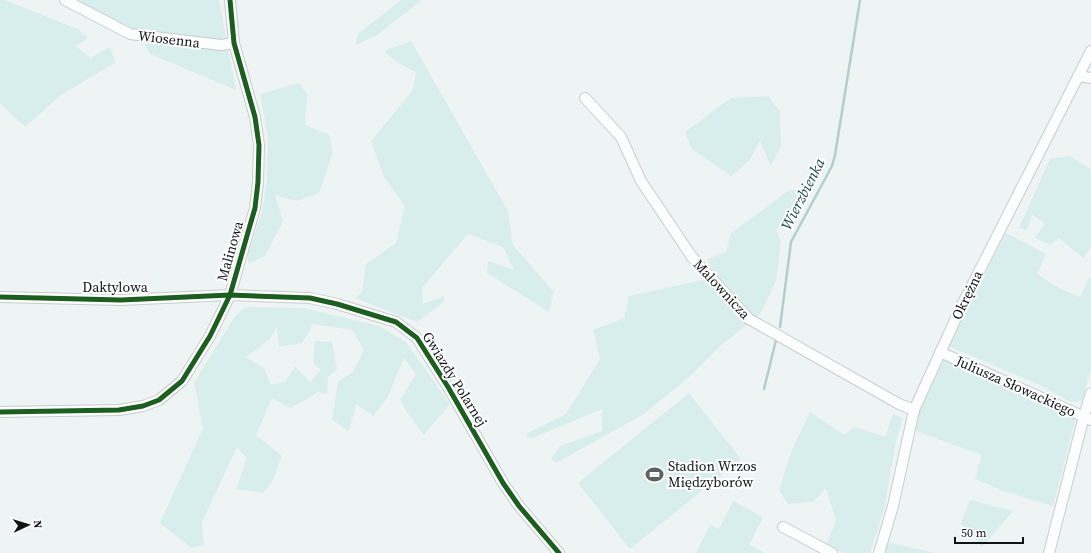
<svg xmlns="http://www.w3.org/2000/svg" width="1091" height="553" viewBox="0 0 1091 553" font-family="'Source Serif 4',serif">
<rect width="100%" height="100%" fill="#edf4f3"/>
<g fill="#d8eeec">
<path d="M 0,0 L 5,0 L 77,29 L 88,38 L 76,46 L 90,58 L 110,47 L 115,63 L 62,94 L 25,127 L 0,103 Z"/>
<path d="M 78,0 L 219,0 L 236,90 L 150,54 L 137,31 Z"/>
<path d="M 401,0 L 422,0 L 377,35 L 356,45 L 358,34 Z"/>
<path d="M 411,41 L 508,211 L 513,245 L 554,292 L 549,312 L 487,273 L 488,261 L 514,270 L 503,247 L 468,234 L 422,288 L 423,304 L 444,296 L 444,302 L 417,322 L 355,298 L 362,292 L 366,264 L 396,243 L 405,206 L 384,177 L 371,141 L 413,90 L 416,72 L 396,62 L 384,51 Z"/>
<path d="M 299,83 L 307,94 L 305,125 L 329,135 L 333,152 L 319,193 L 297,201 L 275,195 L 283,221 L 265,256 L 248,264 L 248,254 L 262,212 L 267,178 L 268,138 L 260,94 Z"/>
<path d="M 768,96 L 780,111 L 781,146 L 771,166 L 760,141 L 749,161 L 731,176 L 692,149 L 685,132 L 731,98 Z"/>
<path d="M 1070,156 L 1091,170 L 1091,247 L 1083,258 L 1059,238 L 1050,245 L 1035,238 L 1045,224 L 1032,214 L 1027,230 L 1019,228 L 1050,159 Z"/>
<path d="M 801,189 L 800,205 L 776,230 L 781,241 L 776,281 L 761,313 L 719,347 L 690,376 L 644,414 L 556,463 L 551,459 L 560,446 L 602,431 L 602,409 L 530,439 L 526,434 L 566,414 L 600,359 L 593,330 L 624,318 L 629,296 L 716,277 L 707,259 L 726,252 L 731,233 L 788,191 Z"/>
<path d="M 1006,233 L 1046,254 L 1037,274 L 1061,289 L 1080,297 L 1089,277 L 1091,278 L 1091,369 L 1082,401 L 1070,402 L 1042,386 L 948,346 Z"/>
<path d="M 246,307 L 304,308 L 379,326 L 406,342 L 450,404 L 424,435 L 408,414 L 400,400 L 416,374 L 404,358 L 387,398 L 373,416 L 356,404 L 349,431 L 332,420 L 338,382 L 353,372 L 364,350 L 352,330 L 313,324 L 302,343 L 279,347 L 277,327 L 269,340 L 246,357 L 264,368 L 271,385 L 286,381 L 295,366 L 310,382 L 321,370 L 313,363 L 315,341 L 332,342 L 337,369 L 328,377 L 327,394 L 317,392 L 311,397 L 290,408 L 272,398 L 256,435 L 282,456 L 272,482 L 263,493 L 236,489 L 247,458 L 237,447 L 202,522 L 204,545 L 191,548 L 160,523 L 203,428 L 194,383 L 235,316 Z"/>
<path d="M 945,357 L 979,372 L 1010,390 L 1073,417 L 1075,421 L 1053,506 L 1003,491 L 975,479 L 982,455 L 913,430 L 918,414 Z"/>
<path d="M 689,393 L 741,459 L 630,549 L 578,483 Z"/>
<path d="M 810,412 L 844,435 L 854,427 L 885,437 L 893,414 L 903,418 L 896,442 L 884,509 L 870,553 L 843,553 L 826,545 L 836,521 L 826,488 L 813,502 L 788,504 L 779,490 L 792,450 Z"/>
<path d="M 970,500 L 1013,511 L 982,547 L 961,523 Z"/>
<path d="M 733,501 L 763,517 L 749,545 L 763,552 L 762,553 L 696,553 L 710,525 L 719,529 Z"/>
<path d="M 887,542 L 935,553 L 885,553 Z"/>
</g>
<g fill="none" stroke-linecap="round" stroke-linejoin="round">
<g stroke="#b2cfcc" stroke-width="2.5">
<path d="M 780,327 L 791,242 L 832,166 L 835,155 L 860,0"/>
<path d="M 764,389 L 776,340"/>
</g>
<defs>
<g id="minor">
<path d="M 65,0 L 130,34 L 221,45 L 234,43"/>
<path d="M 1078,76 L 1091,78"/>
<path d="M 585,98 L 621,137 L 641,181 L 692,257 L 749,319 L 899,404 L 914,410"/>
<path d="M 0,297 L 121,300 L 230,295 L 310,298 L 337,304 L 396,322 L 417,338 L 448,387 L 503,483 L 519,506 L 559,553"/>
<path d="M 940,352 L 1091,420"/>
<path d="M 0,412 L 119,410 L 143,406 L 159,400 L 182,381 L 210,336 L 230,295 L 255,208 L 258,182 L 259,145 L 255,117 L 234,43 L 230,0"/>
<path d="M 783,527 L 832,553"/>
<path d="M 879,553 L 893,506 L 914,410 L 962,305 L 1091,51"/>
<path d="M 1049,553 L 1084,416 L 1091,393"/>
</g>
</defs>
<use href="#minor" stroke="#c8cdcc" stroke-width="12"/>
<use href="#minor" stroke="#fcfdfd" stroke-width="10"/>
<defs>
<g id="cycleway">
<path d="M 0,297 L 121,300 L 230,295 L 310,298 L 337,304 L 396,322 L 417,338 L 448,387 L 503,483 L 519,506 L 559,553"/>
<path d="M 0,412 L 119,410 L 143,406 L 159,400 L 182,381 L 210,336 L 230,295 L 255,208 L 258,182 L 259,145 L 255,117 L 234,43 L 230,0"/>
</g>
</defs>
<use href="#cycleway" stroke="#fff" stroke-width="8"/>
<use href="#cycleway" stroke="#1b5e20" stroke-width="5"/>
</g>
<defs>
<symbol id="stadium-bare" viewBox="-9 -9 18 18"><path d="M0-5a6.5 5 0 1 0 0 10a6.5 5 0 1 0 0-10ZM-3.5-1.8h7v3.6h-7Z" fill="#5d6261" stroke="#fff" stroke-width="2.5" paint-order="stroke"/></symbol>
</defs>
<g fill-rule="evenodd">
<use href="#stadium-bare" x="642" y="462" width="25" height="25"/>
</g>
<g text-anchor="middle" stroke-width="4" stroke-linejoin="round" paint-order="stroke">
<g font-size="14" fill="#0f1413" stroke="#fff">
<text transform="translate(169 39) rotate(7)" y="5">Wiosenna</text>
<text transform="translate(230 251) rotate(-74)" y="5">Malinowa</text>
<text x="115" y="292">Daktylowa</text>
<text transform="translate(722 289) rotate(47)" y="5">Malownicza</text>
<text transform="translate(967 295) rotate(-64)" y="5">Okrężna</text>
<text transform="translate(455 379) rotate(58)" y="5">Gwiazdy Polarnej</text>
<text transform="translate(1016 386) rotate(24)" y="5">Juliusza Słowackiego</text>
</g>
<g font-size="14" fill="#0f1413" stroke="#fff" text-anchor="start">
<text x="668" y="471">Stadion Wrzos<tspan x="668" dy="16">Międzyborów</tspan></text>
</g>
<g font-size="15" font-style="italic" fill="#0f4946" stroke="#fff">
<text transform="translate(803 194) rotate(-63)" y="5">Wierzbienka</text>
</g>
</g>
<g transform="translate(28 525) rotate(86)" stroke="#ffffff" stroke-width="3" paint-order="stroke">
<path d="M0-3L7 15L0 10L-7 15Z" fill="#0f1413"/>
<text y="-6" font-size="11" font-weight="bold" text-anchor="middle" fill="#0f1413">N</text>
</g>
<path d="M955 537v6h68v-6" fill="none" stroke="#0f1413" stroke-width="2"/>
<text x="961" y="537" font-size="12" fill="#0f1413" stroke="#ffffff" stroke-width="3" paint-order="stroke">50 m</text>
</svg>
